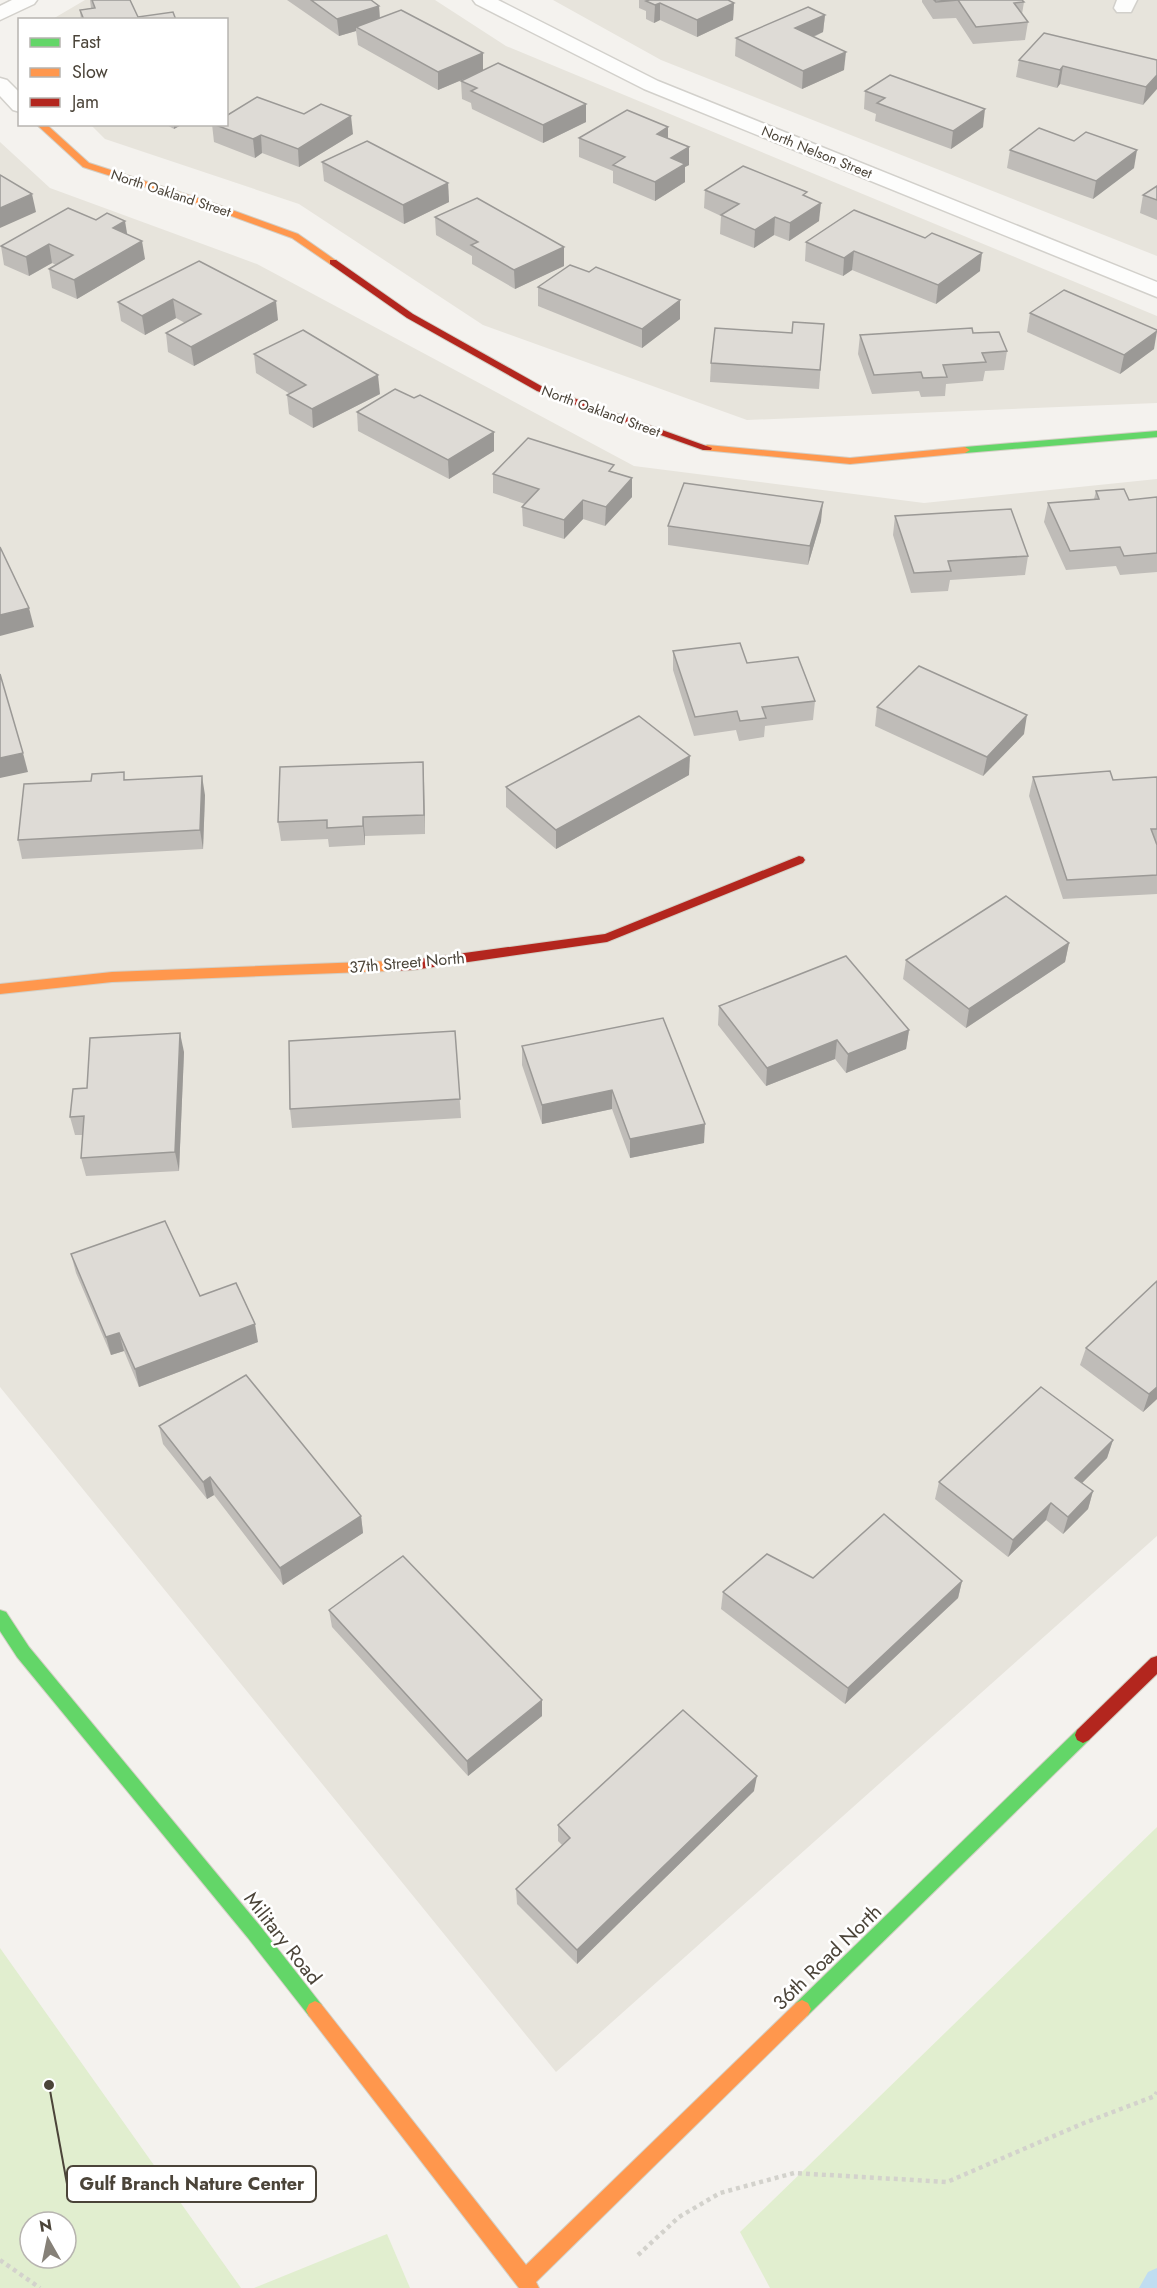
<svg xmlns="http://www.w3.org/2000/svg" width="1157" height="2288" viewBox="0 0 1157 2288" font-family="Jost,sans-serif">
<rect width="100%" height="100%" fill="#f4f2ee"/>
<g fill="#e7e4dc">
<path d="M 85,0 L 435,0 L 506,46 L 1157,316 L 1157,403 L 747,420 L 483,325 L 299,204 L 105,139 L 91,125 L 226,124 L 226,20 L 51,20 Z"/>
<path d="M 553,0 L 1157,0 L 1157,256 L 661,60 Z"/>
<path d="M 0,142 L 50,188 L 257,264 L 634,466 L 924,503 L 1157,479 L 1157,1536 L 556,2072 L 0,1387 Z"/>
</g>
<g fill="#e1eecf" fill-rule="evenodd">
<path d="M 1157,1827 L 1157,2288 L 770,2288 L 740,2232 Z"/>
<path d="M 0,1948 L 241,2288 L 0,2288 ZM 30,2222 L 66,2222 L 66,2258 L 30,2258 Z"/>
<path d="M 387,2234 L 410,2288 L 254,2288 Z"/>
</g>
<g fill="none" stroke-linecap="round" stroke-linejoin="round">
<path fill="#c0ddf1" fill-rule="evenodd" d="M 1157,2268 L 1157,2288 L 1139,2288 L 1148,2272 Z"/>
<defs>
<g id="street">
<path d="M 12,0 L 37,0 L 34,4 L 0,20 L 0,6 Z"/>
<path d="M 473,0 L 498,0 L 658,81 L 1157,282 L 1157,297 L 644,89 L 476,4 Z"/>
<path d="M 1117,0 L 1137,0 L 1131,12 L 1117,12 L 1114,8 Z"/>
<path d="M 0,78 L 7,80 L 20,93 L 20,112 L 13,110 L 0,96 Z"/>
</g>
<g id="fast">
<path d="M 1157,431 L 1157,437 L 965,453 L 960,450 L 965,447 Z"/>
<path d="M 0,1610 L 6,1612 L 29,1647 L 260,1926 L 321,2004 L 324,2010 L 321,2016 L 315,2019 L 309,2016 L 248,1938 L 17,1657 L 0,1631 Z"/>
<path d="M 1083,1727 L 1089,1730 L 1091,1735 L 1089,1740 L 808,2015 L 802,2018 L 796,2015 L 793,2009 L 796,2003 L 1077,1730 Z"/>
</g>
<g id="slow">
<path d="M 36,124 L 46,124 L 89,163 L 210,202 L 298,234 L 338,262 L 330,264 L 292,238 L 204,206 L 83,167 Z"/>
<path d="M 707,445 L 850,458 L 965,447 L 970,450 L 965,453 L 850,464 L 703,450 L 702,448 Z"/>
<path d="M 389,961 L 395,966 L 389,971 L 112,982 L 0,994 L 0,984 L 112,972 Z"/>
<path d="M 802,2000 L 808,2003 L 811,2009 L 808,2015 L 536,2282 L 539,2288 L 519,2288 L 309,2016 L 306,2010 L 309,2004 L 315,2001 L 321,2004 L 526,2265 L 796,2003 Z"/>
</g>
<g id="jam">
<path d="M 330,260 L 336,260 L 413,314 L 543,387 L 712,448 L 711,450 L 703,450 L 537,391 L 407,318 L 330,264 Z"/>
<path d="M 799,856 L 803,857 L 805,860 L 803,863 L 607,942 L 413,970 L 389,971 L 383,966 L 389,961 L 413,960 L 605,934 Z"/>
<path d="M 1157,1656 L 1157,1674 L 1089,1740 L 1083,1743 L 1077,1740 L 1075,1735 L 1077,1730 L 1151,1658 Z"/>
</g>
</defs>
<use href="#street" stroke="#d2d0cb" stroke-width="3"/>
<use href="#fast" stroke="#d3cfc5" stroke-width="2"/>
<use href="#slow" stroke="#d3cfc5" stroke-width="2"/>
<use href="#jam" stroke="#d3cfc5" stroke-width="2"/>
<g stroke="#d3d2cc" stroke-width="4.5" stroke-dasharray="4 4" stroke-linecap="butt">
<path d="M 638,2255 L 679,2217 L 720,2193 L 794,2173 L 947,2182 L 1084,2123 L 1155,2096 L 1157,2092"/>
<path d="M 0,2260 L 40,2288"/>
</g>
<use href="#street" fill="#fdfdfc" fill-rule="evenodd"/>
<use href="#fast" fill="#63d668" fill-rule="evenodd"/>
<use href="#slow" fill="#ff974d" fill-rule="evenodd"/>
<use href="#jam" fill="#b3261e" fill-rule="evenodd"/>
</g>
<g fill="#bfbcb8">
<path d="M 90,0 L 130,0 L 138,17 L 176,20 L 81,20 L 80,10 L 91,8 Z"/>
<path d="M 287,0 L 371,0 L 379,6 L 380,18 L 483,70 L 586,104 L 586,122 L 543,143 L 472,109 L 471,103 L 462,99 L 461,81 L 466,78 L 438,90 L 358,45 L 356,31 L 339,36 Z"/>
<path d="M 639,0 L 728,0 L 734,3 L 733,20 L 697,37 L 660,20 L 654,23 L 646,19 L 646,11 L 639,8 Z"/>
<path d="M 922,0 L 1022,0 L 1024,2 L 1022,14 L 1028,22 L 1025,40 L 973,44 L 956,18 L 933,19 L 922,2 Z"/>
<path d="M 825,15 L 823,32 L 814,37 L 844,70 L 802,89 L 735,56 L 736,38 Z"/>
<path d="M 1019,60 L 1157,60 L 1143,105 L 1060,84 L 1057,88 L 1016,77 Z"/>
<path d="M 865,91 L 983,127 L 951,149 L 875,121 L 876,114 L 864,109 Z"/>
<path d="M 165,124 L 183,124 L 174,129 Z"/>
<path d="M 212,124 L 353,134 L 299,167 L 262,153 L 255,158 L 214,142 Z"/>
<path d="M 668,127 L 668,138 L 689,165 L 685,167 L 685,182 L 655,201 L 613,183 L 613,171 L 579,157 L 579,138 Z"/>
<path d="M 1010,150 L 1134,168 L 1093,199 L 1007,168 Z"/>
<path d="M 322,162 L 448,183 L 449,202 L 404,224 L 324,181 Z"/>
<path d="M 1157,186 L 1157,220 L 1140,213 L 1143,195 Z"/>
<path d="M 705,190 L 807,197 L 819,221 L 789,241 L 774,235 L 754,248 L 720,234 L 721,216 L 704,208 Z"/>
<path d="M 435,217 L 564,247 L 564,266 L 515,289 L 472,264 L 472,256 L 436,235 Z"/>
<path d="M 127,234 L 145,259 L 77,299 L 52,288 L 49,269 L 56,265 L 52,263 L 29,276 L 4,265 L 1,246 Z"/>
<path d="M 806,242 L 980,271 L 936,304 L 852,270 L 843,276 L 805,261 Z"/>
<path d="M 199,261 L 278,320 L 194,366 L 168,352 L 166,333 L 185,323 L 176,318 L 145,335 L 121,321 L 118,302 Z"/>
<path d="M 589,272 L 680,300 L 680,319 L 642,348 L 538,306 L 538,287 Z"/>
<path d="M 1030,313 L 1154,349 L 1120,374 L 1027,332 Z"/>
<path d="M 824,324 L 819,389 L 710,382 L 711,363 L 792,333 Z"/>
<path d="M 973,333 L 1007,351 L 1004,370 L 985,371 L 983,381 L 946,384 L 945,396 L 921,397 L 919,391 L 872,394 L 858,354 L 860,335 Z"/>
<path d="M 254,354 L 380,394 L 313,428 L 289,414 L 287,395 L 290,394 L 256,373 Z"/>
<path d="M 357,412 L 494,451 L 449,479 L 358,431 Z"/>
<path d="M 614,472 L 632,478 L 632,497 L 605,526 L 583,519 L 564,539 L 523,526 L 522,507 L 525,504 L 493,493 L 493,474 Z"/>
<path d="M 1096,491 L 1129,500 L 1157,497 L 1157,572 L 1120,575 L 1116,566 L 1066,570 L 1044,522 L 1048,503 L 1094,499 Z"/>
<path d="M 895,516 L 1028,556 L 1025,575 L 950,580 L 948,591 L 911,593 L 893,535 Z"/>
<path d="M 821,521 L 808,565 L 668,545 L 668,526 Z"/>
<path d="M 673,651 L 747,663 L 815,701 L 813,720 L 765,726 L 764,737 L 739,741 L 736,730 L 694,736 L 673,670 Z"/>
<path d="M 877,707 L 1024,734 L 983,776 L 875,726 Z"/>
<path d="M 423,762 L 425,834 L 365,836 L 365,845 L 329,847 L 328,839 L 281,841 L 278,822 Z"/>
<path d="M 689,775 L 556,849 L 506,807 L 506,787 Z"/>
<path d="M 1033,777 L 1113,780 L 1157,777 L 1157,894 L 1063,899 L 1029,796 Z"/>
<path d="M 126,779 L 205,795 L 203,849 L 22,859 L 18,840 Z"/>
<path d="M 1069,943 L 1065,962 L 966,1028 L 903,979 L 906,960 Z"/>
<path d="M 719,1006 L 909,1030 L 906,1049 L 846,1073 L 835,1059 L 766,1086 L 718,1025 Z"/>
<path d="M 663,1018 L 704,1143 L 630,1158 L 612,1109 L 542,1124 L 522,1065 L 522,1046 Z"/>
<path d="M 455,1031 L 461,1118 L 292,1128 L 290,1109 Z"/>
<path d="M 184,1052 L 179,1171 L 86,1176 L 81,1158 L 83,1135 L 75,1135 L 70,1117 L 87,1088 Z"/>
<path d="M 71,1254 L 200,1296 L 258,1342 L 139,1387 L 124,1351 L 111,1355 L 76,1273 Z"/>
<path d="M 1086,1348 L 1157,1399 L 1143,1412 L 1080,1365 Z"/>
<path d="M 159,1426 L 361,1516 L 363,1533 L 283,1585 L 214,1495 L 207,1499 L 163,1444 Z"/>
<path d="M 1113,1440 L 1107,1458 L 1082,1483 L 1093,1491 L 1088,1509 L 1063,1534 L 1046,1520 L 1008,1557 L 935,1499 L 939,1482 Z"/>
<path d="M 962,1581 L 958,1598 L 845,1704 L 721,1609 L 723,1592 Z"/>
<path d="M 329,1610 L 542,1716 L 468,1776 L 332,1627 Z"/>
<path d="M 754,1791 L 577,1964 L 517,1904 L 516,1889 L 562,1845 L 558,1841 L 558,1825 Z"/>
</g>
<g fill="#9b9996">
<path d="M 660,3 L 660,20 L 654,23 L 655,5 Z"/>
<path d="M 734,3 L 733,20 L 697,37 L 697,20 Z"/>
<path d="M 379,6 L 380,23 L 356,27 L 356,31 L 339,36 L 337,19 Z"/>
<path d="M 825,15 L 823,32 L 794,45 L 795,28 Z"/>
<path d="M 846,52 L 844,70 L 802,89 L 803,71 Z"/>
<path d="M 483,53 L 483,71 L 438,90 L 438,72 Z"/>
<path d="M 1063,66 L 1060,84 L 1057,88 L 1060,70 Z"/>
<path d="M 1157,75 L 1157,89 L 1143,105 L 1146,87 Z"/>
<path d="M 226,87 L 228,101 L 226,102 Z"/>
<path d="M 586,104 L 586,122 L 543,143 L 543,125 Z"/>
<path d="M 985,109 L 983,127 L 951,149 L 953,131 Z"/>
<path d="M 351,116 L 353,134 L 299,167 L 298,149 Z"/>
<path d="M 174,124 L 183,124 L 174,129 Z"/>
<path d="M 668,127 L 668,145 L 657,134 Z"/>
<path d="M 261,135 L 262,153 L 255,158 L 253,139 Z"/>
<path d="M 689,147 L 689,165 L 685,167 L 685,182 L 655,201 L 655,182 L 671,158 Z"/>
<path d="M 1137,150 L 1134,168 L 1093,199 L 1096,181 Z"/>
<path d="M 448,183 L 449,202 L 404,224 L 403,205 Z"/>
<path d="M 32,194 L 36,212 L 0,228 L 0,208 Z"/>
<path d="M 821,203 L 819,221 L 789,241 L 790,223 Z"/>
<path d="M 775,217 L 774,235 L 754,248 L 755,230 Z"/>
<path d="M 125,221 L 128,239 L 113,228 Z"/>
<path d="M 142,241 L 145,259 L 77,299 L 74,280 Z"/>
<path d="M 49,244 L 52,263 L 29,276 L 26,257 Z"/>
<path d="M 564,247 L 564,266 L 515,289 L 514,270 Z"/>
<path d="M 854,251 L 852,270 L 843,276 L 844,258 Z"/>
<path d="M 982,253 L 980,271 L 936,304 L 938,285 Z"/>
<path d="M 173,299 L 176,318 L 145,335 L 142,316 Z"/>
<path d="M 680,300 L 680,319 L 642,348 L 642,329 Z"/>
<path d="M 276,301 L 278,320 L 194,366 L 191,347 Z"/>
<path d="M 1157,331 L 1154,349 L 1120,374 L 1124,355 Z"/>
<path d="M 378,375 L 380,394 L 313,428 L 312,409 Z"/>
<path d="M 494,432 L 494,451 L 449,479 L 448,460 Z"/>
<path d="M 632,478 L 632,497 L 605,526 L 606,507 Z"/>
<path d="M 583,500 L 583,519 L 564,539 L 564,520 Z"/>
<path d="M 823,502 L 821,521 L 808,565 L 810,546 Z"/>
<path d="M 29,608 L 34,627 L 0,636 L 0,615 Z"/>
<path d="M 1027,715 L 1024,734 L 983,776 L 987,757 Z"/>
<path d="M 23,753 L 28,772 L 0,778 L 0,758 Z"/>
<path d="M 690,756 L 689,775 L 556,849 L 556,830 Z"/>
<path d="M 423,762 L 424,781 L 425,834 L 424,815 Z"/>
<path d="M 202,776 L 205,795 L 203,849 L 200,830 Z"/>
<path d="M 363,817 L 365,836 L 365,845 L 363,826 Z"/>
<path d="M 1069,943 L 1065,962 L 966,1028 L 969,1009 Z"/>
<path d="M 909,1030 L 906,1049 L 846,1073 L 848,1054 Z"/>
<path d="M 180,1033 L 184,1052 L 179,1171 L 175,1152 Z"/>
<path d="M 837,1040 L 835,1059 L 766,1086 L 767,1068 Z"/>
<path d="M 612,1090 L 612,1109 L 542,1124 L 542,1105 Z"/>
<path d="M 705,1124 L 704,1143 L 630,1158 L 630,1139 Z"/>
<path d="M 255,1324 L 258,1342 L 139,1387 L 135,1369 Z"/>
<path d="M 119,1333 L 124,1351 L 111,1355 L 106,1337 Z"/>
<path d="M 1157,1387 L 1157,1399 L 1143,1412 L 1149,1394 Z"/>
<path d="M 1113,1440 L 1107,1458 L 1070,1495 L 1075,1478 Z"/>
<path d="M 210,1477 L 214,1495 L 207,1499 L 203,1482 Z"/>
<path d="M 1093,1491 L 1088,1509 L 1063,1534 L 1068,1517 Z"/>
<path d="M 1051,1503 L 1046,1520 L 1008,1557 L 1013,1540 Z"/>
<path d="M 361,1516 L 363,1533 L 283,1585 L 280,1568 Z"/>
<path d="M 962,1581 L 958,1598 L 845,1704 L 848,1688 Z"/>
<path d="M 542,1700 L 542,1716 L 468,1776 L 467,1761 Z"/>
<path d="M 757,1776 L 754,1791 L 577,1964 L 577,1950 Z"/>
</g>
<g fill="#dedbd6" stroke="#9b9996" stroke-width="1.5">
<path d="M 92,0 L 130,0 L 138,17 L 173,12 L 176,20 L 84,20 L 80,10 L 95,8 Z"/>
<path d="M 311,0 L 371,0 L 379,6 L 337,19 Z"/>
<path d="M 649,0 L 728,0 L 734,3 L 697,20 L 660,3 L 655,5 L 646,1 Z"/>
<path d="M 934,0 L 958,0 L 936,2 Z"/>
<path d="M 958,0 L 1022,0 L 1024,2 L 1014,3 L 1028,22 L 976,27 Z"/>
<path d="M 808,7 L 825,15 L 795,28 L 846,52 L 803,71 L 736,38 Z"/>
<path d="M 401,10 L 483,53 L 438,72 L 356,27 Z"/>
<path d="M 1044,33 L 1157,60 L 1157,75 L 1146,87 L 1063,66 L 1060,70 L 1019,60 Z"/>
<path d="M 498,63 L 586,104 L 543,125 L 471,91 L 477,88 L 461,81 Z"/>
<path d="M 890,75 L 985,109 L 953,131 L 877,103 L 885,98 L 865,91 Z"/>
<path d="M 257,97 L 304,114 L 321,104 L 351,116 L 298,149 L 261,135 L 253,139 L 213,124 L 226,124 L 226,116 Z"/>
<path d="M 627,110 L 668,127 L 657,134 L 689,147 L 671,158 L 685,164 L 655,182 L 613,165 L 625,157 L 579,138 Z"/>
<path d="M 1039,128 L 1074,141 L 1086,132 L 1137,150 L 1096,181 L 1010,150 Z"/>
<path d="M 367,141 L 448,183 L 403,205 L 322,162 Z"/>
<path d="M 743,166 L 807,192 L 803,195 L 821,203 L 790,223 L 775,217 L 755,230 L 721,215 L 739,204 L 705,190 Z"/>
<path d="M 0,175 L 32,194 L 0,208 Z"/>
<path d="M 1157,186 L 1157,200 L 1143,195 Z"/>
<path d="M 477,198 L 564,247 L 514,270 L 471,245 L 478,242 L 435,217 Z"/>
<path d="M 68,208 L 96,220 L 107,213 L 125,221 L 113,228 L 142,241 L 74,280 L 49,269 L 73,255 L 49,244 L 26,257 L 1,246 Z"/>
<path d="M 854,210 L 925,238 L 932,233 L 982,253 L 938,285 L 854,251 L 844,258 L 806,242 Z"/>
<path d="M 199,261 L 276,301 L 191,347 L 166,333 L 201,314 L 173,299 L 142,316 L 118,302 Z"/>
<path d="M 570,265 L 589,272 L 596,267 L 680,300 L 642,329 L 538,287 Z"/>
<path d="M 1064,290 L 1157,330 L 1157,331 L 1124,355 L 1030,313 Z"/>
<path d="M 793,322 L 824,324 L 820,370 L 711,363 L 715,328 L 792,333 Z"/>
<path d="M 972,328 L 973,333 L 999,332 L 1007,351 L 982,353 L 986,362 L 943,365 L 947,377 L 923,378 L 921,372 L 874,375 L 860,335 Z"/>
<path d="M 303,330 L 378,375 L 312,409 L 287,395 L 306,385 L 254,354 Z"/>
<path d="M 395,389 L 414,398 L 420,395 L 494,432 L 448,460 L 357,412 Z"/>
<path d="M 528,438 L 614,465 L 609,471 L 632,478 L 606,507 L 583,500 L 564,520 L 522,507 L 539,489 L 493,474 Z"/>
<path d="M 684,483 L 823,502 L 810,546 L 668,526 Z"/>
<path d="M 1124,489 L 1129,500 L 1157,497 L 1157,553 L 1124,556 L 1120,547 L 1070,551 L 1048,503 L 1099,499 L 1096,491 Z"/>
<path d="M 1011,509 L 1028,556 L 948,561 L 951,571 L 914,573 L 895,516 Z"/>
<path d="M 0,547 L 29,608 L 0,615 Z"/>
<path d="M 740,643 L 747,663 L 798,657 L 815,701 L 762,707 L 766,718 L 740,721 L 737,711 L 695,717 L 673,651 Z"/>
<path d="M 919,666 L 1027,715 L 987,757 L 877,707 Z"/>
<path d="M 0,674 L 23,753 L 0,758 Z"/>
<path d="M 639,716 L 690,756 L 556,830 L 506,787 Z"/>
<path d="M 423,762 L 424,815 L 363,817 L 363,826 L 327,828 L 327,820 L 278,822 L 280,767 Z"/>
<path d="M 1110,771 L 1113,780 L 1157,777 L 1157,829 L 1151,829 L 1157,845 L 1157,875 L 1067,880 L 1033,777 Z"/>
<path d="M 124,772 L 124,780 L 202,776 L 200,830 L 18,840 L 24,784 L 91,781 L 92,774 Z"/>
<path d="M 1006,896 L 1069,943 L 969,1009 L 906,960 Z"/>
<path d="M 846,956 L 909,1030 L 848,1054 L 837,1040 L 767,1068 L 719,1006 Z"/>
<path d="M 663,1018 L 705,1124 L 630,1139 L 612,1090 L 542,1105 L 522,1046 Z"/>
<path d="M 455,1031 L 460,1099 L 290,1109 L 289,1041 Z"/>
<path d="M 180,1033 L 175,1152 L 81,1158 L 84,1116 L 70,1117 L 73,1089 L 87,1088 L 90,1038 Z"/>
<path d="M 165,1221 L 200,1296 L 236,1283 L 255,1324 L 135,1369 L 119,1333 L 106,1337 L 71,1254 Z"/>
<path d="M 1157,1281 L 1157,1387 L 1149,1394 L 1086,1348 Z"/>
<path d="M 246,1375 L 361,1516 L 280,1568 L 210,1477 L 203,1482 L 159,1426 Z"/>
<path d="M 1041,1387 L 1113,1440 L 1075,1478 L 1093,1491 L 1068,1517 L 1051,1503 L 1013,1540 L 939,1482 Z"/>
<path d="M 884,1514 L 962,1581 L 848,1688 L 723,1592 L 767,1554 L 813,1578 Z"/>
<path d="M 403,1556 L 542,1700 L 467,1761 L 329,1610 Z"/>
<path d="M 683,1710 L 757,1776 L 577,1950 L 516,1889 L 570,1838 L 558,1825 Z"/>
</g>
<g text-anchor="middle" stroke-width="5" stroke-linejoin="round" paint-order="stroke">
<g font-size="14" fill="#4b4439" stroke="#fff">
<text transform="translate(817 152) rotate(22)" y="5">North Nelson Street</text>
<text transform="translate(171 193) rotate(18)" y="5">North Oakland Street</text>
<text transform="translate(601 411) rotate(20)" y="5">North Oakland Street</text>
</g>
<g font-size="16" fill="#4b4439" stroke="#fff">
<text transform="translate(407 962) rotate(-5)" y="6">37th Street North</text>
</g>
<g font-size="20" fill="#4b4439" stroke="#fff">
<text transform="translate(283 1938) rotate(52)" y="7">Military Road</text>
<text transform="translate(827 1957) rotate(-44)" y="7">36th Road North</text>
</g>
</g>
<path fill="none" stroke="#4b4439" stroke-width="2" d="M49 2085L67 2184"/>
<circle fill="#4b4439" stroke="#fff" stroke-width="2" cx="49" cy="2085" r="6"/>
<rect fill="#fff" stroke="#4b4439" stroke-width="2" x="67" y="2166" width="249" height="36" rx="6"/>
<g font-size="18" text-anchor="middle" font-weight="bold" fill="#4b4439">
<text x="192" y="2190">Gulf Branch Nature Center</text>
</g>
<rect x="18" y="18" width="210" height="108" fill="#ffffff" stroke="#b7b4b0" stroke-width="1.5"/>
<rect x="30" y="38" width="30" height="9" fill="#63d668" stroke="#b7b4b0" stroke-width="1.5"/>
<text x="72" y="48" font-size="18" fill="#4b4439">Fast</text>
<rect x="30" y="68" width="30" height="9" fill="#ff974d" stroke="#b7b4b0" stroke-width="1.5"/>
<text x="72" y="78" font-size="18" fill="#4b4439">Slow</text>
<rect x="30" y="98" width="30" height="9" fill="#b3261e" stroke="#b7b4b0" stroke-width="1.5"/>
<text x="72" y="108" font-size="18" fill="#4b4439">Jam</text>
<g transform="translate(48 2240) rotate(351)"><circle r="28" fill="#ffffff" stroke="#b7b4b0" stroke-width="1.5"/>
<path d="M0-4.5L10 22L0 15L-10 22Z" fill="#868178"/>
<text y="-9" font-size="16" font-weight="bold" text-anchor="middle" fill="#4b4439">N</text>
</g>
</svg>
